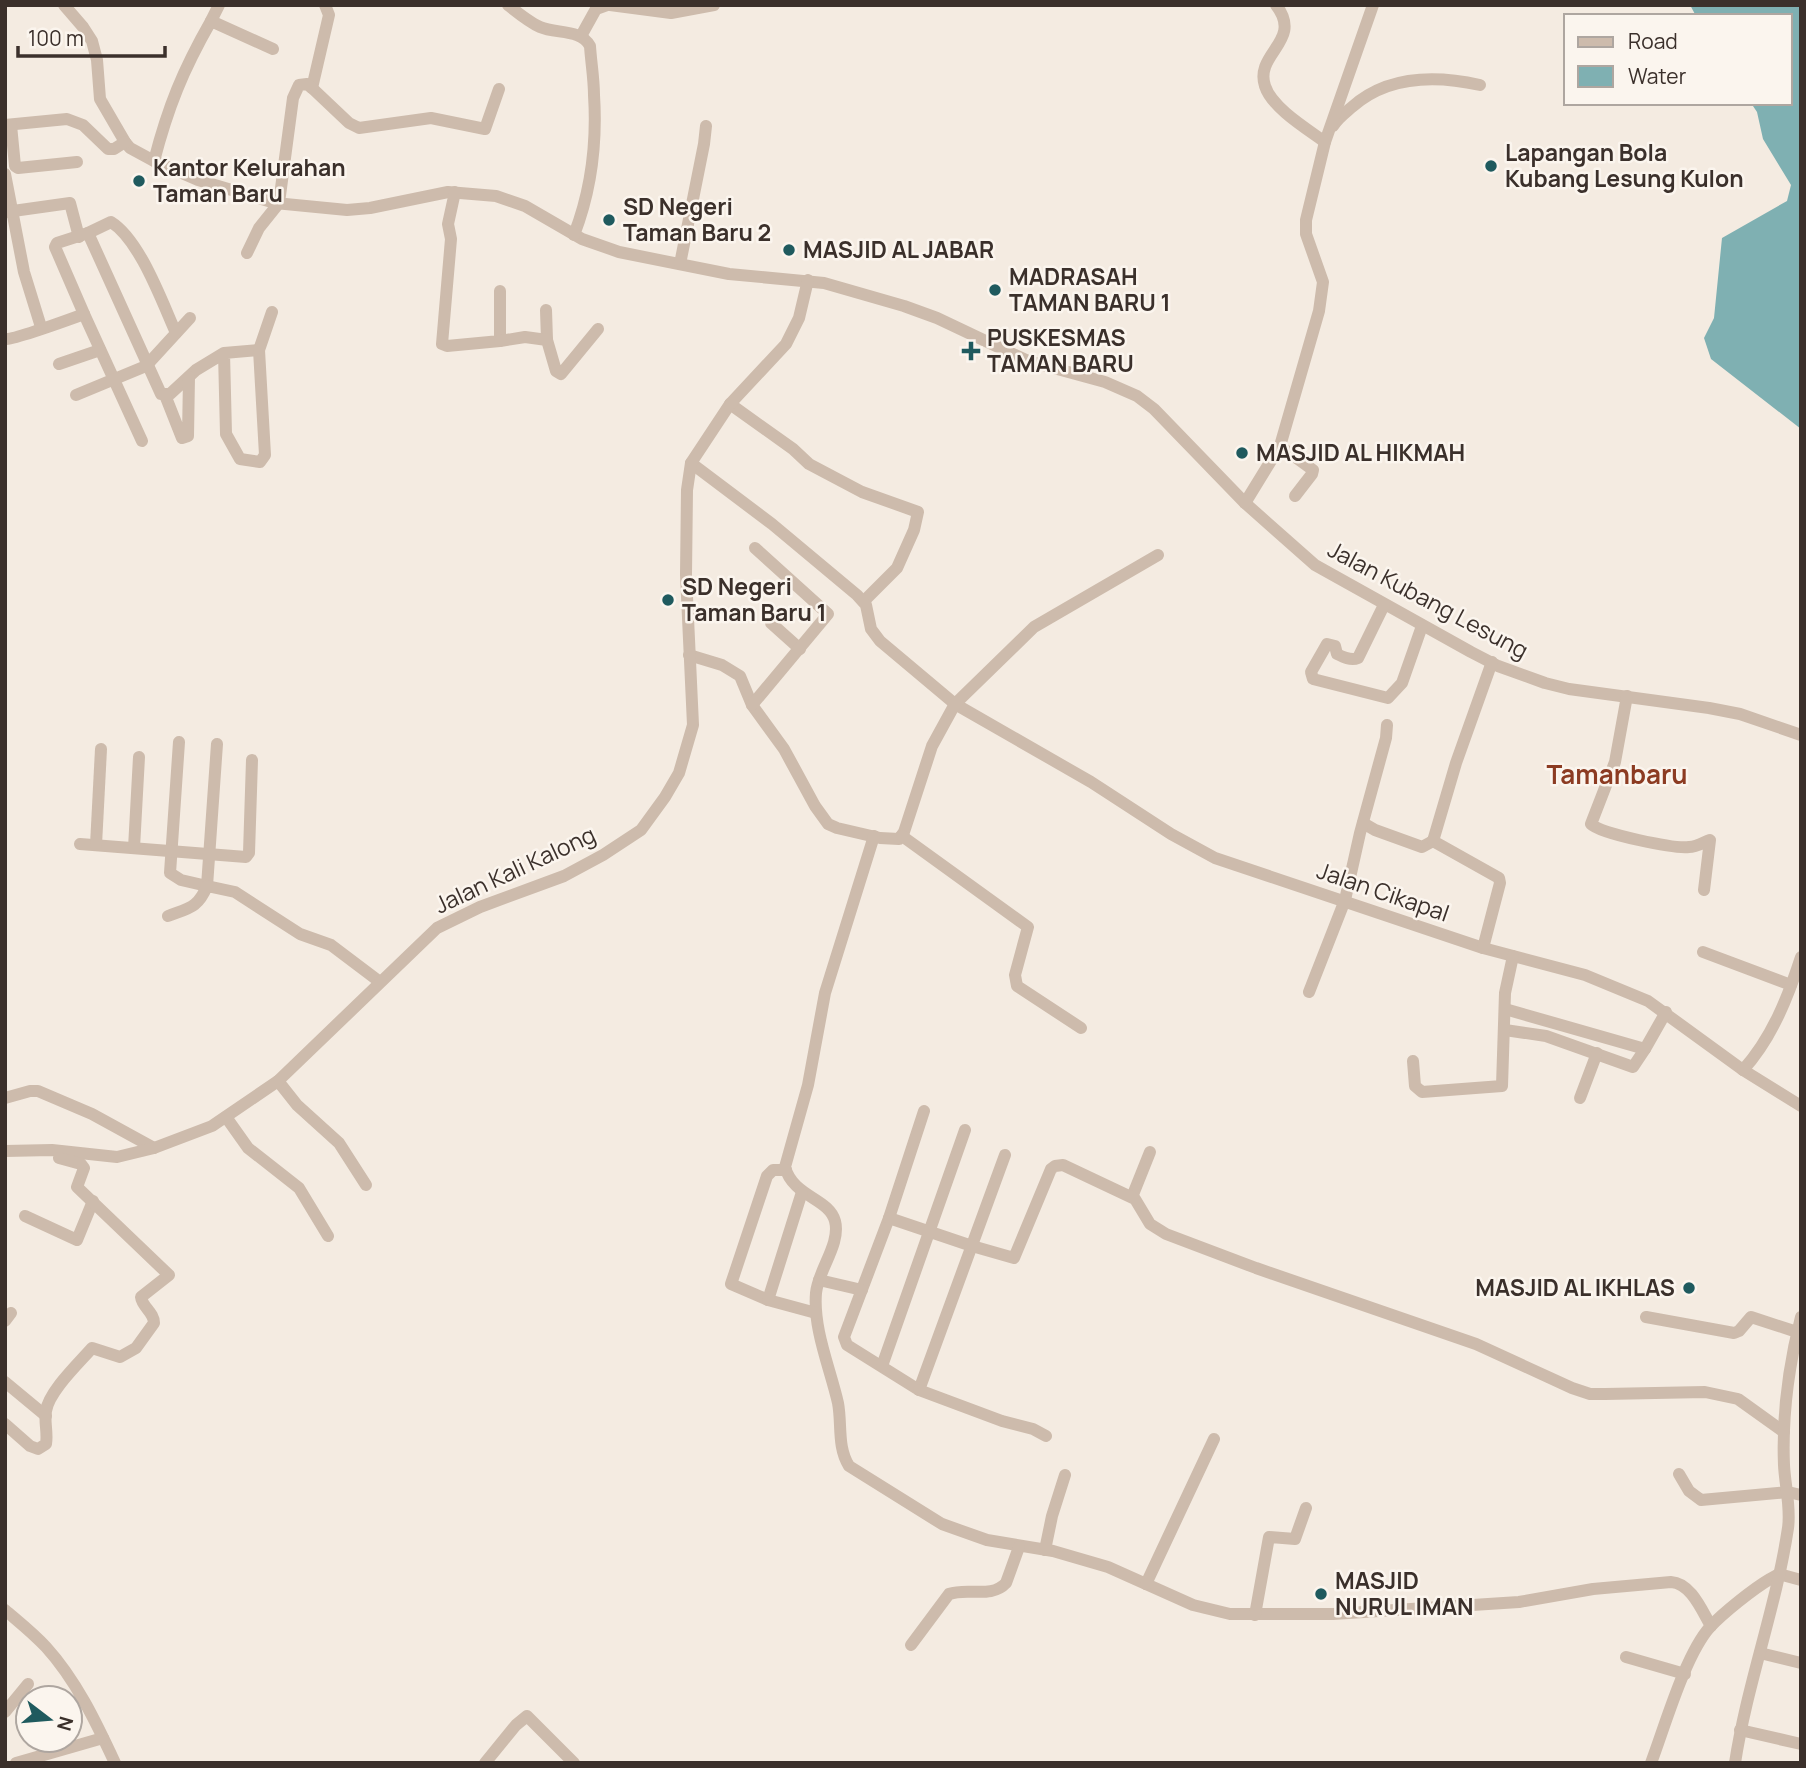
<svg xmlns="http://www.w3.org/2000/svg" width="1806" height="1768" viewBox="0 0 1806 1768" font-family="Manrope,sans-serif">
<rect width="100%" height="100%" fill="#f4ebe1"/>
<path fill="#7fb0b2" d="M 1690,5 L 1801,5 L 1801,429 L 1711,359 L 1704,338 L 1714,318 L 1722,238 L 1787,201 L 1791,185 L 1763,139 L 1757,112 L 1751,103 L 1790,103 L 1790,16 L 1696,16 Z"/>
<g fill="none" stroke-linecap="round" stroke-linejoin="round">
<g stroke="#cdbbac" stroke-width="12">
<path d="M 64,5 L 83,27 L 92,41 L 97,60 L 100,99 L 125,142 L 130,148 L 154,161 L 198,180 L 275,203 L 347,210 L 370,208 L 448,192 L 496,196 L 525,206 L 582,239 L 619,252 L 729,274 L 824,283 L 904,306 L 937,318 L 1028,361 L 1105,382 L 1137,396 L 1154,409 L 1245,503 L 1315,565 L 1471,652 L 1498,666 L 1545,683 L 1569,689 L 1709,708 L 1740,714 L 1801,735"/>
<path d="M 508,5 C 518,13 529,22 540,27 C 556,34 581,29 590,46 C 591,62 594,79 594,95 C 597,142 591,191 574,235"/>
<path d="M 610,5 L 671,13 L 714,5"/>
<path d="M 1276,5 C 1304,41 1254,53 1265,86 C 1272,108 1307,129 1325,142"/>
<path d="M 211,21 L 219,5"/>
<path d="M 581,36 L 596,9 L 607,5"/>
<path d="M 312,88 L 329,15 L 325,5"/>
<path d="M 5,125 L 67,119 L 83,125 L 108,149 L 114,149 L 125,142"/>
<path d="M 11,125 L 15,166 L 18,168 L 77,162"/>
<path d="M 1333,126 C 1338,118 1345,113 1352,107 C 1388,75 1435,75 1480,85"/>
<path d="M 154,161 C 168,107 183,70 211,21 L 273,49"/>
<path d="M 5,174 L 24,272 L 41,327"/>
<path d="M 455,192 L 448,224 L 451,239 L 442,344 L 447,346 L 500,341 L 500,291"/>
<path d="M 6,212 L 70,203 L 79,237"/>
<path d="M 88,233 L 111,222 C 140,240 162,302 176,333"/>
<path d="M 247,253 L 259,228 L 279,203 L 293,98 L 299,85 L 307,84 L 312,88 L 349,123 L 359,128 L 431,118 L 485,129 L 499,89"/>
<path d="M 680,264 L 704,144 L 706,126"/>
<path d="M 546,310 L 547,340"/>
<path d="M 84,314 L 142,441"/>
<path d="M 5,339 C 13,340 73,318 84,314 L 55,247 L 57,243 L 88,233 L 161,394 L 170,394 L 196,370 L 224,353 L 259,350 L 265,455 L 260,462 L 240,459 L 226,434 L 224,353"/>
<path d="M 500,341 L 525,337 L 547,340 L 556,371 L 561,374 L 598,329"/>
<path d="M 259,350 L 272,312"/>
<path d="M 59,364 L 100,350"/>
<path d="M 76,395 L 146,366 L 190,318"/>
<path d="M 165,395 L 182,438 L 188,436 L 189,377"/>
<path d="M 730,404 L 793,449 L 809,464 L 862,492 L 918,512 L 914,530 L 897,568 L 864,601"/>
<path d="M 1280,446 L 1313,470 L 1312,474 L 1295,496"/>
<path d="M 691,463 L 772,524 L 857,595 L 866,605 L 871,629 L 880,641 L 955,704 L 1091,782 L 1171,834 L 1215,858 L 1483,948 L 1585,975 L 1648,1001 L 1743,1070 L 1801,1106"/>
<path d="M 1245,503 L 1280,446 L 1319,311 L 1323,282 L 1306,234 L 1306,220 L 1325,142 L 1373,5"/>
<path d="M 1384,605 L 1358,658 C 1351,661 1343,657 1337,654 L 1335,646 L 1327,644 L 1311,672 L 1313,679 L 1388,698 L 1402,683 L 1422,626"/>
<path d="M 771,623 L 800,649"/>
<path d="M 689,655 L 722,665 L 740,676 L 752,705 L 784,749 L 815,806 L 828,824 L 837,828 L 880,838 L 899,839 L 904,832 L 932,746 L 955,704 L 1034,627 L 1158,555"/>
<path d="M 1627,696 L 1615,762 L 1591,824 C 1601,834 1675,849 1689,847 C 1697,847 1704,842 1710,840 L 1704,890"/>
<path d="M 752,705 L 828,614 L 755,548"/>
<path d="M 179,742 L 170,873 L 181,880 L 207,886 L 217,744"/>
<path d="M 1363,823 L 1375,830 L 1422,847 L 1433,841"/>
<path d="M 874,836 L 825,993 L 808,1085 L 785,1167 C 793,1197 829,1198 835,1221 C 841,1244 818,1270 816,1293 C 813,1329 830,1368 838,1403 C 842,1424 837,1447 849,1466 L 942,1524 L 987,1540 L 1053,1551 L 1108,1567 L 1193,1605 L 1230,1614 L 1333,1614 L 1519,1602 L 1593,1589 L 1671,1582 C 1691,1583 1702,1611 1711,1626"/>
<path d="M 902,836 L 1028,927 L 1015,975 L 1017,986 L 1081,1028"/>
<path d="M 80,844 L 246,857 L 249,853 L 252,760"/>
<path d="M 96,845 L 101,749"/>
<path d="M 134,848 L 139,757"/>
<path d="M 168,916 C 189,908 198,908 207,886 L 235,892 L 300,934 L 331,945 L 380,982"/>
<path d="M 1483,948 L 1500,883 L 1499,878 L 1433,841 L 1456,763 L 1492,662"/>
<path d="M 1703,952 L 1791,985"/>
<path d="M 1309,992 L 1345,900 L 1360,833 L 1386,738 L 1387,725"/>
<path d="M 1505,1009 L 1645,1049 L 1666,1012"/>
<path d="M 1505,1030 L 1546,1036 L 1633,1067 L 1645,1049"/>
<path d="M 1413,1061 L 1415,1086 L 1422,1092 L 1502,1086 L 1505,993 L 1513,956"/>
<path d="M 1743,1070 C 1772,1038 1788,997 1801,957"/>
<path d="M 278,1081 L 297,1105 L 339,1143 L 366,1185"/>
<path d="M 5,1098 L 30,1091 L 38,1091 L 92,1114 L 154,1148"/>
<path d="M 1580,1098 L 1597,1053"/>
<path d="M 924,1111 L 889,1218 L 844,1337 L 847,1345 L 919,1390 L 1005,1155"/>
<path d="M 226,1117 L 248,1148 L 299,1188 L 328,1236"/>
<path d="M 5,1151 L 52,1150 L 117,1157 L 154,1148 L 212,1126 L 278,1081 L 437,928 L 480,907 L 564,876 L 603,855 L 641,830 L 665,797 L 679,773 L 693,725 L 686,575 L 687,490 L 691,463 L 730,404 L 786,344 L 799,318 L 808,280"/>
<path d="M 786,1170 L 773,1170 L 767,1176 L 731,1284 L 768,1300 L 816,1313"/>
<path d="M 1132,1197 L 1150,1152"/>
<path d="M 25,1216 L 77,1240 L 93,1201"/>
<path d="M 889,1218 L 972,1246 L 1014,1258 L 1051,1169 L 1055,1166 L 1063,1165 L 1135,1199 L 1150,1224 L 1166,1234 L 1256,1268 L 1476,1344 L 1572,1388 L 1590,1394 L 1605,1394 L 1705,1392 L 1738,1399 L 1784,1432"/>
<path d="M 819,1280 L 862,1290"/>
<path d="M 768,1300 L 802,1192"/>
<path d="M 1646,1317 L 1734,1333 L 1739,1331 L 1751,1317 L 1797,1332"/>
<path d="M 5,1321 L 11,1313"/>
<path d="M 882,1366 L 965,1130"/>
<path d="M 5,1382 L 46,1416"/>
<path d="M 919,1390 L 1002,1421 L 1033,1429 L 1046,1436"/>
<path d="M 5,1424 L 30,1446 L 38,1449 L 46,1444 C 48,1433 44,1422 46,1411 C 49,1391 79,1363 92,1348 L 120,1357 L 136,1348 L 154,1323 C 154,1312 142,1307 141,1297 L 169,1275 L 77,1187 L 84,1168 L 81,1164 L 59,1158"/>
<path d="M 1679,1474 L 1689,1491 L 1701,1500 L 1788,1492 L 1801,1495"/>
<path d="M 1045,1550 L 1052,1516 L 1065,1475"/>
<path d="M 1146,1584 L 1214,1439"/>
<path d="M 5,1610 C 19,1622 33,1633 46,1647 C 76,1680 96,1722 115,1763"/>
<path d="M 1255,1615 L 1269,1537 L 1295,1539 L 1306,1508"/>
<path d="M 911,1645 L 949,1594 C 968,1587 991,1599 1006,1583 L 1019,1547"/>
<path d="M 1760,1653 L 1801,1663"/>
<path d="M 1626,1657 L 1685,1674"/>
<path d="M 5,1712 L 28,1684"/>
<path d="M 1740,1730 L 1801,1744"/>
<path d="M 16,1763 L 103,1738"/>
<path d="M 485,1763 L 516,1725 L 527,1716 L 574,1763"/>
<path d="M 1651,1763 C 1665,1726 1685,1655 1710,1627 C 1723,1613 1753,1589 1770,1579 L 1779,1574 L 1801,1580"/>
<path d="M 1735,1763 C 1747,1684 1776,1608 1788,1528 C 1791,1507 1785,1486 1784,1465 C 1782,1416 1789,1364 1801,1317"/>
</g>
</g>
<g fill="#1f5a5e" stroke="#fbf5ee" stroke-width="2.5">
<circle cx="1491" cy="166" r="7"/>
<circle cx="139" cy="181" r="7"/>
<circle cx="609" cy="220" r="7"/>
<circle cx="789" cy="250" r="7"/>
<circle cx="995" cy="290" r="7"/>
<path d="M967.5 340.5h7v7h7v7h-7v7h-7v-7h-7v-7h7z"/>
<circle cx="1242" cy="453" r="7"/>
<circle cx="668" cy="600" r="7"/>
<circle cx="1689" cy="1288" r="7"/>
<circle cx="1321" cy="1594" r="7"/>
</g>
<g text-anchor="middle" stroke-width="5" stroke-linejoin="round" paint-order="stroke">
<g font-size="23" font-weight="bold" fill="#3b302b" stroke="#fbf5ee" text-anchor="start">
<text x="1505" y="161">Lapangan Bola<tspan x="1505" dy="26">Kubang Lesung Kulon</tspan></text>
<text x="153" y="176">Kantor Kelurahan<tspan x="153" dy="26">Taman Baru</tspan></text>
<text x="623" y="215">SD Negeri<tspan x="623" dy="26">Taman Baru 2</tspan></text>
<text x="803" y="258">MASJID AL JABAR</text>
<text x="1009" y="285">MADRASAH<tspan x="1009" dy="26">TAMAN BARU 1</tspan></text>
<text x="987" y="346">PUSKESMAS<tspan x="987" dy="26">TAMAN BARU</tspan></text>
<text x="1256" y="461">MASJID AL HIKMAH</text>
<text x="682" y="595">SD Negeri<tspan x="682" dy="26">Taman Baru 1</tspan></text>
<text x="1675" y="1296" text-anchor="end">MASJID AL IKHLAS</text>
<text x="1335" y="1589">MASJID<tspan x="1335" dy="26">NURUL IMAN</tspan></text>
</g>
<g font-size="23" fill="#3b302b" stroke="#fbf5ee">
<text transform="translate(1428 600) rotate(28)" y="8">Jalan Kubang Lesung</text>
<text transform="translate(515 870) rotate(-25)" y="8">Jalan Kali Kalong</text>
<text transform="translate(1383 892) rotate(19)" y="8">Jalan Cikapal</text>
</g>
<g font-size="26" font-weight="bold" fill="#8c3b22" stroke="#fbf5ee">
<text x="1617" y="784">Tamanbaru</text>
</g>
</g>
<rect width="1806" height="1768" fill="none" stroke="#3b302b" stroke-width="14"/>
<rect x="1564" y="14" width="228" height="91" fill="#fbf5ee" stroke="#aea6a0" stroke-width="2"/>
<rect x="1578" y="37" width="35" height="10" fill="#cdbbac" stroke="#aea6a0" stroke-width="2"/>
<text x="1628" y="49" font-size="21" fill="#3b302b">Road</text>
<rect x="1578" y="66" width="35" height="21" fill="#7fb0b2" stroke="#aea6a0" stroke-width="2"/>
<text x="1628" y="84" font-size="21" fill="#3b302b">Water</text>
<g transform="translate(49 1719) rotate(106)"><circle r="33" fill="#fbf5ee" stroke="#aea6a0" stroke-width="2"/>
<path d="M0-5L12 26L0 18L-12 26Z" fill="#1f5a5e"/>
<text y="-10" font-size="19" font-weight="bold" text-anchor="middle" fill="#3b302b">N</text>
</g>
<path d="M18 46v10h147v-10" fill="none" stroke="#3b302b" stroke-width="3.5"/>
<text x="28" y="46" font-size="21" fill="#3b302b" stroke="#fbf5ee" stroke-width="5" paint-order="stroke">100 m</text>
</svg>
